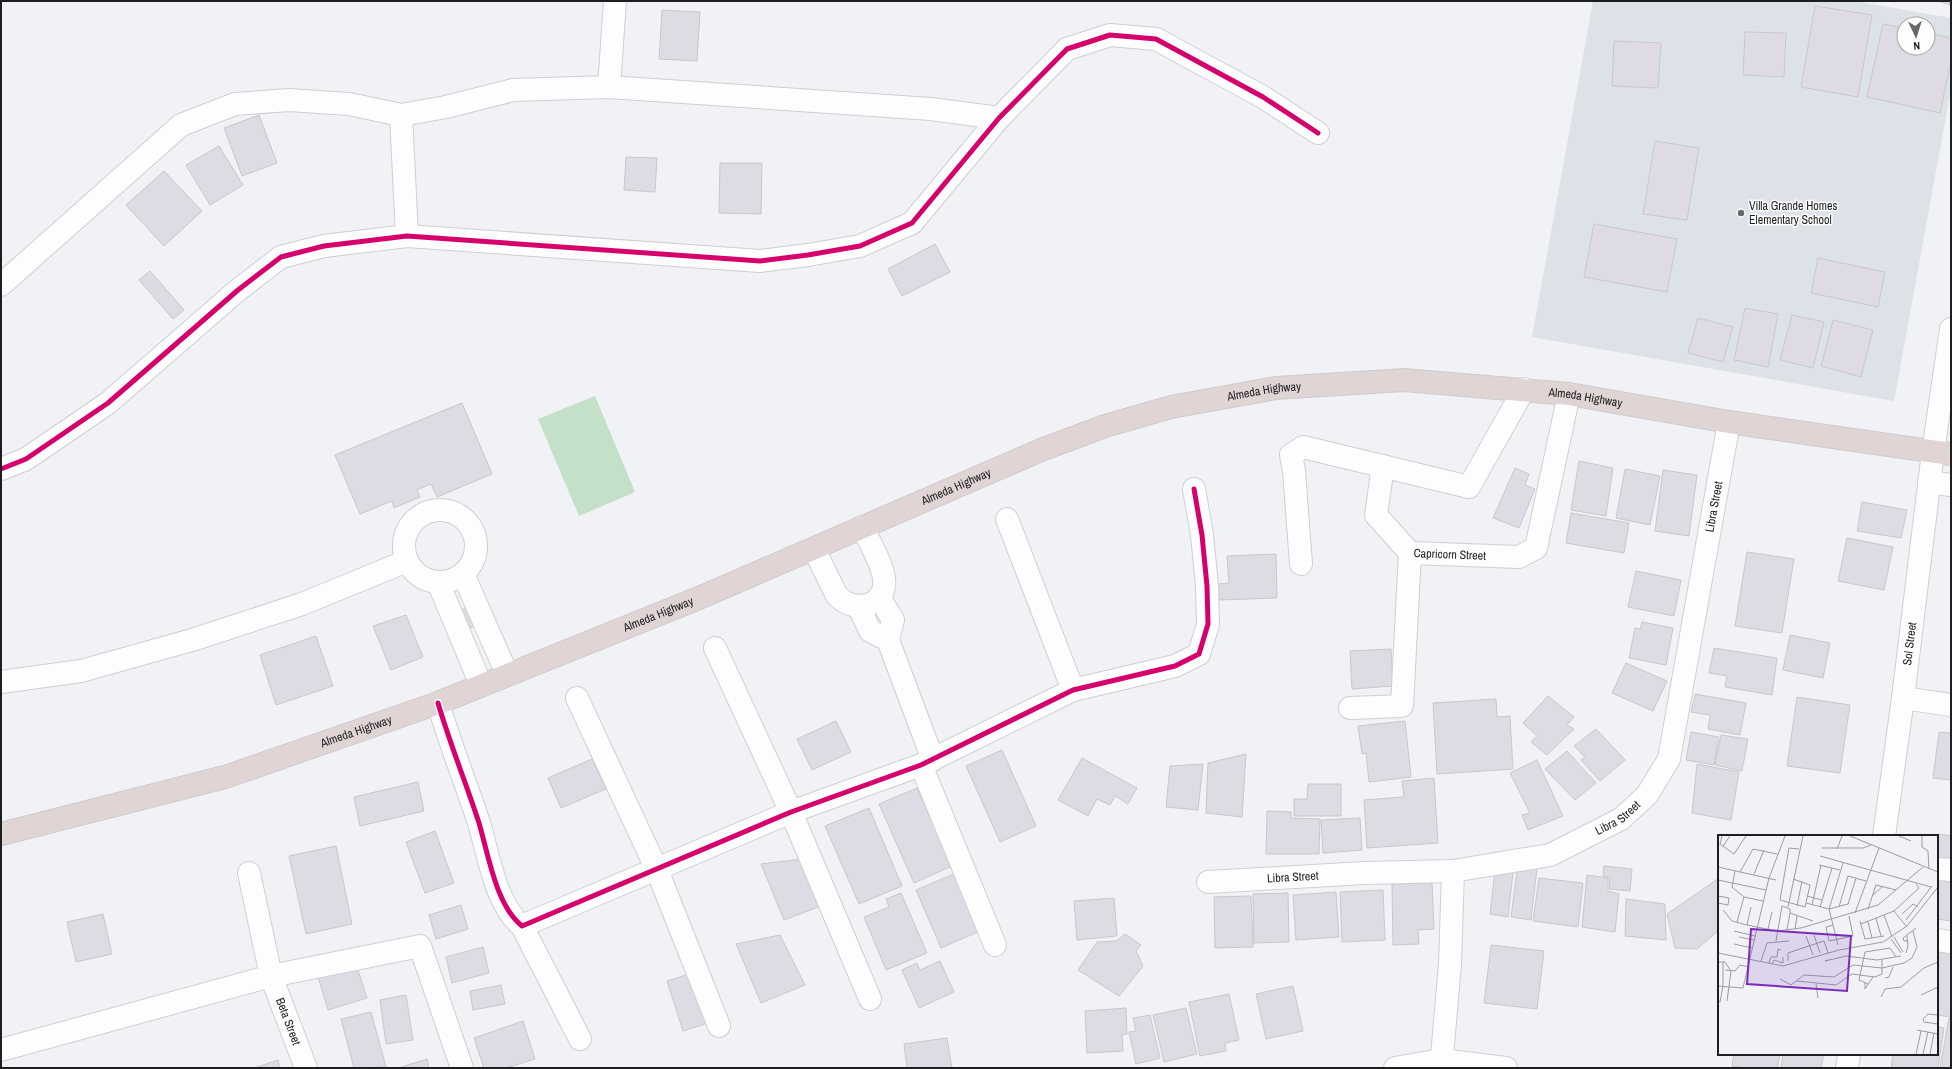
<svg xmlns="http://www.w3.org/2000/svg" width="1952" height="1069" viewBox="0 0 1952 1069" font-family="'Archivo Narrow',sans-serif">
<rect width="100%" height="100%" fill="#f0f2f5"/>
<path fill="#dde2e9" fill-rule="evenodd" d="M 1593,1 L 1854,1 L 1951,18 L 1951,89 L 1894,401 L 1532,337 ZM 1904,24 L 1928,24 L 1928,48 L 1904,48 Z"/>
<path fill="#c5e0c8" d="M 595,396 L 635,492 L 579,516 L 538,419 Z"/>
<g fill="#dedbe4" stroke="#c8c8cb">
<path d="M 1938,1 L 1951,1 L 1951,5 Z"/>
<path d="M 1815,6 L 1872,15 L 1858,97 L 1801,87 Z"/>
<path d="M 662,10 L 700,12 L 697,61 L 659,59 Z"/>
<path d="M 1883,24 L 1904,28 L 1904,48 L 1928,48 L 1928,33 L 1951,38 L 1951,62 L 1940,113 L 1867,97 Z"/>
<path d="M 1745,32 L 1786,33 L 1784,77 L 1743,75 Z"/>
<path d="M 1614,41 L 1661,43 L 1658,88 L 1612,86 Z"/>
<path d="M 259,115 L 277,163 L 242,176 L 224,128 Z"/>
<path d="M 1655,141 L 1699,148 L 1687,220 L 1643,214 Z"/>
<path d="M 219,146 L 243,185 L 210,205 L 186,165 Z"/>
<path d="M 626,157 L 657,158 L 655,192 L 624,190 Z"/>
<path d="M 720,163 L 762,163 L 761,214 L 719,213 Z"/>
<path d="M 164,171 L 202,211 L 164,246 L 126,205 Z"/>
<path d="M 1594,224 L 1677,239 L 1667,292 L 1584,277 Z"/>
<path d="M 935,244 L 950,272 L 902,296 L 888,269 Z"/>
<path d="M 1818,258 L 1885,272 L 1878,307 L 1811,293 Z"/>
<path d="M 150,271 L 184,310 L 173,319 L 139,280 Z"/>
<path d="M 1745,308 L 1778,314 L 1768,367 L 1734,360 Z"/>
<path d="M 1792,315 L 1824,322 L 1813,368 L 1780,360 Z"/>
<path d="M 1698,318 L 1733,327 L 1723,362 L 1688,353 Z"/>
<path d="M 1833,320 L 1873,330 L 1861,377 L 1821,366 Z"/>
<path d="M 462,403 L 492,474 L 437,497 L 431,484 L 417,490 L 420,497 L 394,508 L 392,501 L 360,514 L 335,455 Z"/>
<path d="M 1579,461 L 1613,468 L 1606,516 L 1571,510 Z"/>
<path d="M 1515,468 L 1529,474 L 1525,485 L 1535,489 L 1519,528 L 1493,518 Z"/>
<path d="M 1625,469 L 1660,476 L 1650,525 L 1616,518 Z"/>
<path d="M 1663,470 L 1697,475 L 1689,536 L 1655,531 Z"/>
<path d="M 1862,502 L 1907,510 L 1901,538 L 1857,531 Z"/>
<path d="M 1571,513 L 1629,523 L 1624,553 L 1566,543 Z"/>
<path d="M 1847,538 L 1893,547 L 1884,590 L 1838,581 Z"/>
<path d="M 1747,552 L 1794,559 L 1782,633 L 1735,626 Z"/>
<path d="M 1276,554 L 1277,598 L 1219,600 L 1218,584 L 1229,583 L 1227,556 Z"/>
<path d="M 1636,571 L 1681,580 L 1674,616 L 1628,607 Z"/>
<path d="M 470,606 L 479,624 L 465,630 L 456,613 Z"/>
<path d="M 406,615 L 423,657 L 391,670 L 373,626 Z"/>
<path d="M 1642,622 L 1673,628 L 1666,665 L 1629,658 L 1635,628 L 1640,629 Z"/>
<path d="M 1790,635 L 1830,643 L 1823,678 L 1783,670 Z"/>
<path d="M 316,636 L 333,686 L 276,705 L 260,655 Z"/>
<path d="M 1714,648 L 1777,658 L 1772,695 L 1725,687 L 1727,676 L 1709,673 Z"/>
<path d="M 1391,649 L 1393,686 L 1352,689 L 1350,651 Z"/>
<path d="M 1626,663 L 1667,681 L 1653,711 L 1612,693 Z"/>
<path d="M 1695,694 L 1746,703 L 1740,735 L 1708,729 L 1710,715 L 1691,712 Z"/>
<path d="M 1548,696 L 1574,717 L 1567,725 L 1574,729 L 1547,755 L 1531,742 L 1537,736 L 1523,723 Z"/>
<path d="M 1797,697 L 1850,705 L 1840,773 L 1787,766 Z"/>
<path d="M 1496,699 L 1497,717 L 1510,716 L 1513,769 L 1437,774 L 1433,703 Z"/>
<path d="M 836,721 L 851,752 L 812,770 L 797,739 Z"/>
<path d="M 1405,721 L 1411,777 L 1369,782 L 1366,753 L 1362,754 L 1358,726 Z"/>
<path d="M 1596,729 L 1625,760 L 1600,781 L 1581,760 L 1585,757 L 1574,746 Z"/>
<path d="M 1691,732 L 1719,737 L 1714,765 L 1686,760 Z"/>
<path d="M 1939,732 L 1951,733 L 1951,780 L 1933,778 Z"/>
<path d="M 1721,735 L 1748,739 L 1742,771 L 1715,765 Z"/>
<path d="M 1002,750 L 1036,826 L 1000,842 L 966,766 Z"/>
<path d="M 1567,751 L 1596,783 L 1575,800 L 1545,769 Z"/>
<path d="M 1246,754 L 1242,817 L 1206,813 L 1208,763 Z"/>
<path d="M 1082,758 L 1137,788 L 1128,804 L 1115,796 L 1110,805 L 1097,799 L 1088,816 L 1058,800 Z"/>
<path d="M 592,759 L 606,789 L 561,808 L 548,778 Z"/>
<path d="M 1537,760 L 1563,816 L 1528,830 L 1522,815 L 1530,813 L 1510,773 Z"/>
<path d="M 1203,764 L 1198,810 L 1166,807 L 1170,766 Z"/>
<path d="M 1697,764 L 1739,772 L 1731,820 L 1692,813 Z"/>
<path d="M 1434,778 L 1438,843 L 1367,848 L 1364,800 L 1404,797 L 1402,781 Z"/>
<path d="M 418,782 L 424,811 L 360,826 L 354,797 Z"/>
<path d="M 1308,784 L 1341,784 L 1341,816 L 1294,816 L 1294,799 L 1307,799 Z"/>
<path d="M 917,788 L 952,866 L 914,883 L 879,804 Z"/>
<path d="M 869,808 L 902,886 L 859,904 L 825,826 Z"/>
<path d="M 1267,811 L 1291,812 L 1291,818 L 1320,819 L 1319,854 L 1266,854 Z"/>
<path d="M 1360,818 L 1362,850 L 1323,853 L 1321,820 Z"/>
<path d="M 435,831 L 454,883 L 425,893 L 406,842 Z"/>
<path d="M 1938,834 L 1951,836 L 1951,867 L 1937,865 Z"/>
<path d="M 336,846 L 352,924 L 306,934 L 289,856 Z"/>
<path d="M 802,859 L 821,906 L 784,920 L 761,864 Z"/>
<path d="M 1604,866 L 1632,869 L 1630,891 L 1609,889 L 1610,877 L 1603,876 Z"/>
<path d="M 1537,868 L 1531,920 L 1511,917 L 1517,870 Z"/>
<path d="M 1495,871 L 1513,873 L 1508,917 L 1490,914 Z"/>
<path d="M 954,874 L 980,931 L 941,948 L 916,890 Z"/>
<path d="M 1587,875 L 1608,878 L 1608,891 L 1619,894 L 1615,932 L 1582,927 Z"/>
<path d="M 1539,878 L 1583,883 L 1578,927 L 1533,921 Z"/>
<path d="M 1719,878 L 1719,930 L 1697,949 L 1675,948 L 1667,914 Z"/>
<path d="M 1937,880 L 1951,882 L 1951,921 L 1937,919 Z"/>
<path d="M 1432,883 L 1434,929 L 1418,930 L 1419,944 L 1393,945 L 1392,884 Z"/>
<path d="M 1383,890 L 1385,940 L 1342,942 L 1340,892 Z"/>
<path d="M 1336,892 L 1339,937 L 1296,940 L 1293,895 Z"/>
<path d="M 901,893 L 927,953 L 886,970 L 864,917 L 889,907 L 886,899 Z"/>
<path d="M 1288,893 L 1289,942 L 1254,943 L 1253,894 Z"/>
<path d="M 1251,896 L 1253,947 L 1215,948 L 1214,897 Z"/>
<path d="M 1114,898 L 1117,936 L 1077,940 L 1074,901 Z"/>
<path d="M 1626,899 L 1665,904 L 1666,940 L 1625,936 Z"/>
<path d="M 461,905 L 468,929 L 436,939 L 429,915 Z"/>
<path d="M 103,914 L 112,954 L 76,962 L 67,922 Z"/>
<path d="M 1125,934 L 1141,945 L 1136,951 L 1143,966 L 1119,996 L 1078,970 L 1097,942 L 1116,941 Z"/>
<path d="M 780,935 L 805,985 L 761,1003 L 736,944 Z"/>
<path d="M 1491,945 L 1544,951 L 1537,1009 L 1484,1003 Z"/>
<path d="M 1937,946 L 1951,948 L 1951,1017 L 1937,1015 Z"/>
<path d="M 483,947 L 489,973 L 452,983 L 446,957 Z"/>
<path d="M 940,961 L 954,992 L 919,1008 L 902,970 L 917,963 L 920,970 Z"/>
<path d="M 356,964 L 367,998 L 328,1010 L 318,977 Z"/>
<path d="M 693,973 L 708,1023 L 683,1031 L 667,981 Z"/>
<path d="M 501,985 L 505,1004 L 473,1010 L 470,991 Z"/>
<path d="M 1293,986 L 1303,1031 L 1266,1039 L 1256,994 Z"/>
<path d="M 1229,994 L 1239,1040 L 1225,1043 L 1226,1051 L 1200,1056 L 1189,1002 Z"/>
<path d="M 406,995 L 413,1040 L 386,1044 L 380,1000 Z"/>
<path d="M 1126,1008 L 1127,1034 L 1122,1035 L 1123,1051 L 1087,1053 L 1085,1011 Z"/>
<path d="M 1186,1008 L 1197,1054 L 1164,1062 L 1153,1015 Z"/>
<path d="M 371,1012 L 386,1067 L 354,1068 L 341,1019 Z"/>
<path d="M 1150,1015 L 1160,1058 L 1136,1064 L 1129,1032 L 1136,1031 L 1133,1018 Z"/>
<path d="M 1949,1018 L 1951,1019 L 1951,1068 L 1940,1068 Z"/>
<path d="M 523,1021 L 535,1059 L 506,1068 L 484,1068 L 474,1038 Z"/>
<path d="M 1937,1027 L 1944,1028 L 1938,1068 L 1891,1068 L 1893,1054 L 1937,1054 Z"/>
<path d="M 947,1038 L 952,1068 L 907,1068 L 904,1044 Z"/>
<path d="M 1734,1054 L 1780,1054 L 1777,1068 L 1744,1068 L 1732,1066 Z"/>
<path d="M 1783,1054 L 1824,1054 L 1821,1068 L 1781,1068 Z"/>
<path d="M 427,1059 L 429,1068 L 398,1068 Z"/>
<path d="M 278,1060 L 280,1068 L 254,1068 Z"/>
</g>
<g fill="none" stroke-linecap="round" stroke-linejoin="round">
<defs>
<g id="street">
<path d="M 609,87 L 615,1"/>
<path d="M 401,115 L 407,236"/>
<path d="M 1,285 L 181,125 L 235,104 L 289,100 L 349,104 L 401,115 L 446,107 L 513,90 L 609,87 L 931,109 L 999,118"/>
<path d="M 1933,452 L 1951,329"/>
<path d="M 1383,466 L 1376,515 L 1410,553"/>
<path d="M 1,469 L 26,459 L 108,403 L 238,290 L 281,257 L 324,246 L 407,236 L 760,261 L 808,255 L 860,246 L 912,223 L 999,118 L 1067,49 L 1110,35 L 1156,39 L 1263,97 L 1318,133"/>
<path d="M 1929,482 L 1951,485"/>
<circle cx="440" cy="546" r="36"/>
<path d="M 1007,519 L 1073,690"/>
<path d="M 814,549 L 836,594 C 852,615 888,607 884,578 C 882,563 869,541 862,527"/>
<path d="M 1301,564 L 1294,471 L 1291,455 L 1303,447 L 1469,487 L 1524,389"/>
<path d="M 463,574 L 507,674"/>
<path d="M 438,582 L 481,685"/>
<path d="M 879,597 L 893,620 L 888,640 L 933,760"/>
<path d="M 859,607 L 870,631 L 888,640"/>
<path d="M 715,648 L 791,812 L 870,999"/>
<path d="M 1,682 L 81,671 L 192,640 L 302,604 L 407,561"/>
<path d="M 577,698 L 657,870 L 719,1026"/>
<path d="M 1903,698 L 1951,705"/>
<path d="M 438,703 C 450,744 466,783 479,823 C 488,853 496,906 522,926 L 791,812 L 921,765 L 1073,690 L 1175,666 L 1199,654 L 1208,624 L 1207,586 L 1202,535 L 1194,489"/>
<path id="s1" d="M 1350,708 L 1402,706 L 1410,553 L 1519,557 L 1536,548 L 1569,394"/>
<path d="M 921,765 L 995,945"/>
<path d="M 1937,869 L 1951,870"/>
<path id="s2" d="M 249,873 L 271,976 L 306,1068"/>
<path id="s3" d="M 1208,882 L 1364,873 L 1453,871 L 1550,855 L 1621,819 L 1647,795 L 1669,759 L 1729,422"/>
<path d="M 522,926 L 580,1039"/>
<path d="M 1937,940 L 1951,942"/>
<path d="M 1,1050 L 271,976 L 420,946 L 462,1068"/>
<path d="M 1441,1068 L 1450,964 L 1453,871"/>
</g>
<g id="secondary">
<path id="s4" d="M 1884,836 L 1903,698 L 1933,452"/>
<path d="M 1395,1068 L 1441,1060 L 1506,1068"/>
<path d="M 1847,1068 L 1849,1054"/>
</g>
<g id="highway">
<path id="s5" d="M 1,834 L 225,777 L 438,703 L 699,598 L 1041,450 L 1105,426 L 1171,407 L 1276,388 L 1404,380 L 1569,394 L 1729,422 L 1951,454"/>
</g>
</defs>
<use href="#street" stroke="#cecfd2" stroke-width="24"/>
<use href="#secondary" stroke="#cecfd2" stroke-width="24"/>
<use href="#highway" stroke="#cccdce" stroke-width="24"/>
<use href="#street" stroke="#fdfdfe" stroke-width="22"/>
<use href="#secondary" stroke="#fdfdfe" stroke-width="22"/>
<use href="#highway" stroke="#e0d4d4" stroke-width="22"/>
<defs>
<g id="cycleway">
<path d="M 1,469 L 26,459 L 108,403 L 238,290 L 281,257 L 324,246 L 407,236 L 760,261 L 808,255 L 860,246 L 912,223 L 999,118 L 1067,49 L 1110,35 L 1156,39 L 1263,97 L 1318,133"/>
<path d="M 438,703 C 450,744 466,783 479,823 C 488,853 496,906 522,926 L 791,812 L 921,765 L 1073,690 L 1175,666 L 1199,654 L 1208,624 L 1207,586 L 1202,535 L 1194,489"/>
</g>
</defs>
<use href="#cycleway" stroke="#fefefe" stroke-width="8"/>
<use href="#cycleway" stroke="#d6006c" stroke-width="5"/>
</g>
<circle fill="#67686b" stroke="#fefefe" stroke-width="1.5" cx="1741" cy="213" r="4"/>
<g text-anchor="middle" stroke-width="3" stroke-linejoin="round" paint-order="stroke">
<g font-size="12" fill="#1d1e20" stroke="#fefefe" text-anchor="start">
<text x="1749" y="210">Villa Grande Homes<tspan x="1749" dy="14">Elementary School</tspan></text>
</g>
<g font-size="12" fill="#1d1e20" stroke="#fefefe">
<text dy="4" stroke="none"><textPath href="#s5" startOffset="1342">Almeda Highway</textPath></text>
<text dy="4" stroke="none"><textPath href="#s5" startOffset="1665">Almeda Highway</textPath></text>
<text dy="4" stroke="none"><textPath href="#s5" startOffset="1018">Almeda Highway</textPath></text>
<text dy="4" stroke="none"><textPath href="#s3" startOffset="757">Libra Street</textPath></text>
<text dy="4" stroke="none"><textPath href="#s1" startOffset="245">Capricorn Street</textPath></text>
<text dy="4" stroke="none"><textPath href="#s5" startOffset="694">Almeda Highway</textPath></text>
<text dy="4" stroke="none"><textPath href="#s4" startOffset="194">Sol Street</textPath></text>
<text dy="4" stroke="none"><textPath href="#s5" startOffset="370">Almeda Highway</textPath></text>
<text dy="4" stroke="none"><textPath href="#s3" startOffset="421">Libra Street</textPath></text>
<text dy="4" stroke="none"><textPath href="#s3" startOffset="85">Libra Street</textPath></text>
<text dy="4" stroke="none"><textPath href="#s2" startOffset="154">Beta Street</textPath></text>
</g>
</g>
<g transform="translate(1718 835)">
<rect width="220" height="220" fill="#f0f2f5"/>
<path fill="none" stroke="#9c9da0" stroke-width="1" d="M 4,1 L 2,9 L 16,19 L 28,1M 132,1 L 220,37M 181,1 L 193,6M 204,1 L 204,12 L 210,16 L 211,34M 5,11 L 12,1M 104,13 L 145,13 L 153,10M 119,14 L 124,1M 102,21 L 213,52M 101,30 L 122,35M 0,32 L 58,45M 17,36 L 14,52 L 26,62 L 45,66M 22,37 L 35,14 L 59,19M 36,39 L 46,15M 75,44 L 92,50 L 87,72 L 62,65 L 71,13 L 81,14M 0,45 L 48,55M 155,60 L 165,51M 0,61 L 11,63 L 10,70 L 0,68M 89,61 L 104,65M 88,68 L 111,74 L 130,69 L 138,43M 94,70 L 103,30M 79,71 L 84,46M 70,72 L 85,1M 102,72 L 114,33M 121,72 L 130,41 L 148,46M 150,74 L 158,50 L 178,55M 5,75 L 14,86 L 29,90 L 59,96 L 83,93 L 160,70 L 205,32M 176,76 L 188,91M 137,78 L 161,13M 184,79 L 195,69 L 200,72M 166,80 L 174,102M 158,83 L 163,101M 188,85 L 214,51M 142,86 L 147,104 L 166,101M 19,87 L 26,62M 150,87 L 154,103M 143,89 L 176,76 L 201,53 L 198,49M 29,90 L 33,72M 115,90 L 108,92 L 111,106 L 135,101 L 131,81M 50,94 L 54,77M 77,94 L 79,81M 69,95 L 72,78 L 95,86M 16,96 L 37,101M 96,100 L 102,118M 88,101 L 95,120M 21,102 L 36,105M 176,102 L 185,117M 173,104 L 183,118M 58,106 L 64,71 L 72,74 L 72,78M 190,106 L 186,106 L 185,103 L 198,93M 16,109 L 34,113M 120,110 L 111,74 L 125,28M 0,118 L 65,131 L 121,115 L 165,107 L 189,91 L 220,52M 188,118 L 190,111 L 189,101M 111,125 L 107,126 L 128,121 L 159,125 L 183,121M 43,126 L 49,108 L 71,106M 70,126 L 70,118 L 106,106 L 110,118M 0,127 L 7,127 L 13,136 L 9,166M 51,128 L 53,122 L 59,122 L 60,114 L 63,115M 54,128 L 56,125 L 65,128 L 65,122M 7,135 L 17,136 L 22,130 L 31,132M 167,143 L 171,142 L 175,132M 62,144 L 73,150 L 86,140 L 116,142 L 135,130 L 164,133 L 186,128 L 194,123 L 199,112 L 195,96M 79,146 L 118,150 L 134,139 L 157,142 L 164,139 L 164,125M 147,148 L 147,154 L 155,142M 98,149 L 100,163M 150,149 L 141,145 L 147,117 L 172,113 L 178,122M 0,151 L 25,153 L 51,43 L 67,1M 203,160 L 220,152M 163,162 L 167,154 L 183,152 L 206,133 L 220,127M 0,166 L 2,167 L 5,151 L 5,127M 220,180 L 210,179 L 205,184 L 206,187 L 220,189M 199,195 L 220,199M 198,219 L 203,196M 205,219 L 210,197M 212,219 L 216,198"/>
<path fill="#7b2cbf" fill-opacity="0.15" stroke="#7b2cbf" stroke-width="2" d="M 33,94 L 133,101 L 129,156 L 29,149 Z"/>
<rect width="220" height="220" fill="none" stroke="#1d1e20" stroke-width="2"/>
</g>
<rect width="1952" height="1069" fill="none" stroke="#1d1e20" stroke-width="4"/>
<g transform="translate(1916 36) rotate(176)"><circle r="19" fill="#fefefe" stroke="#a4a4a5"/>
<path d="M0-3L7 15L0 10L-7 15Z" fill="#67686b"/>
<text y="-6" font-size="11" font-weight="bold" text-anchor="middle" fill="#1d1e20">N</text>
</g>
</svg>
